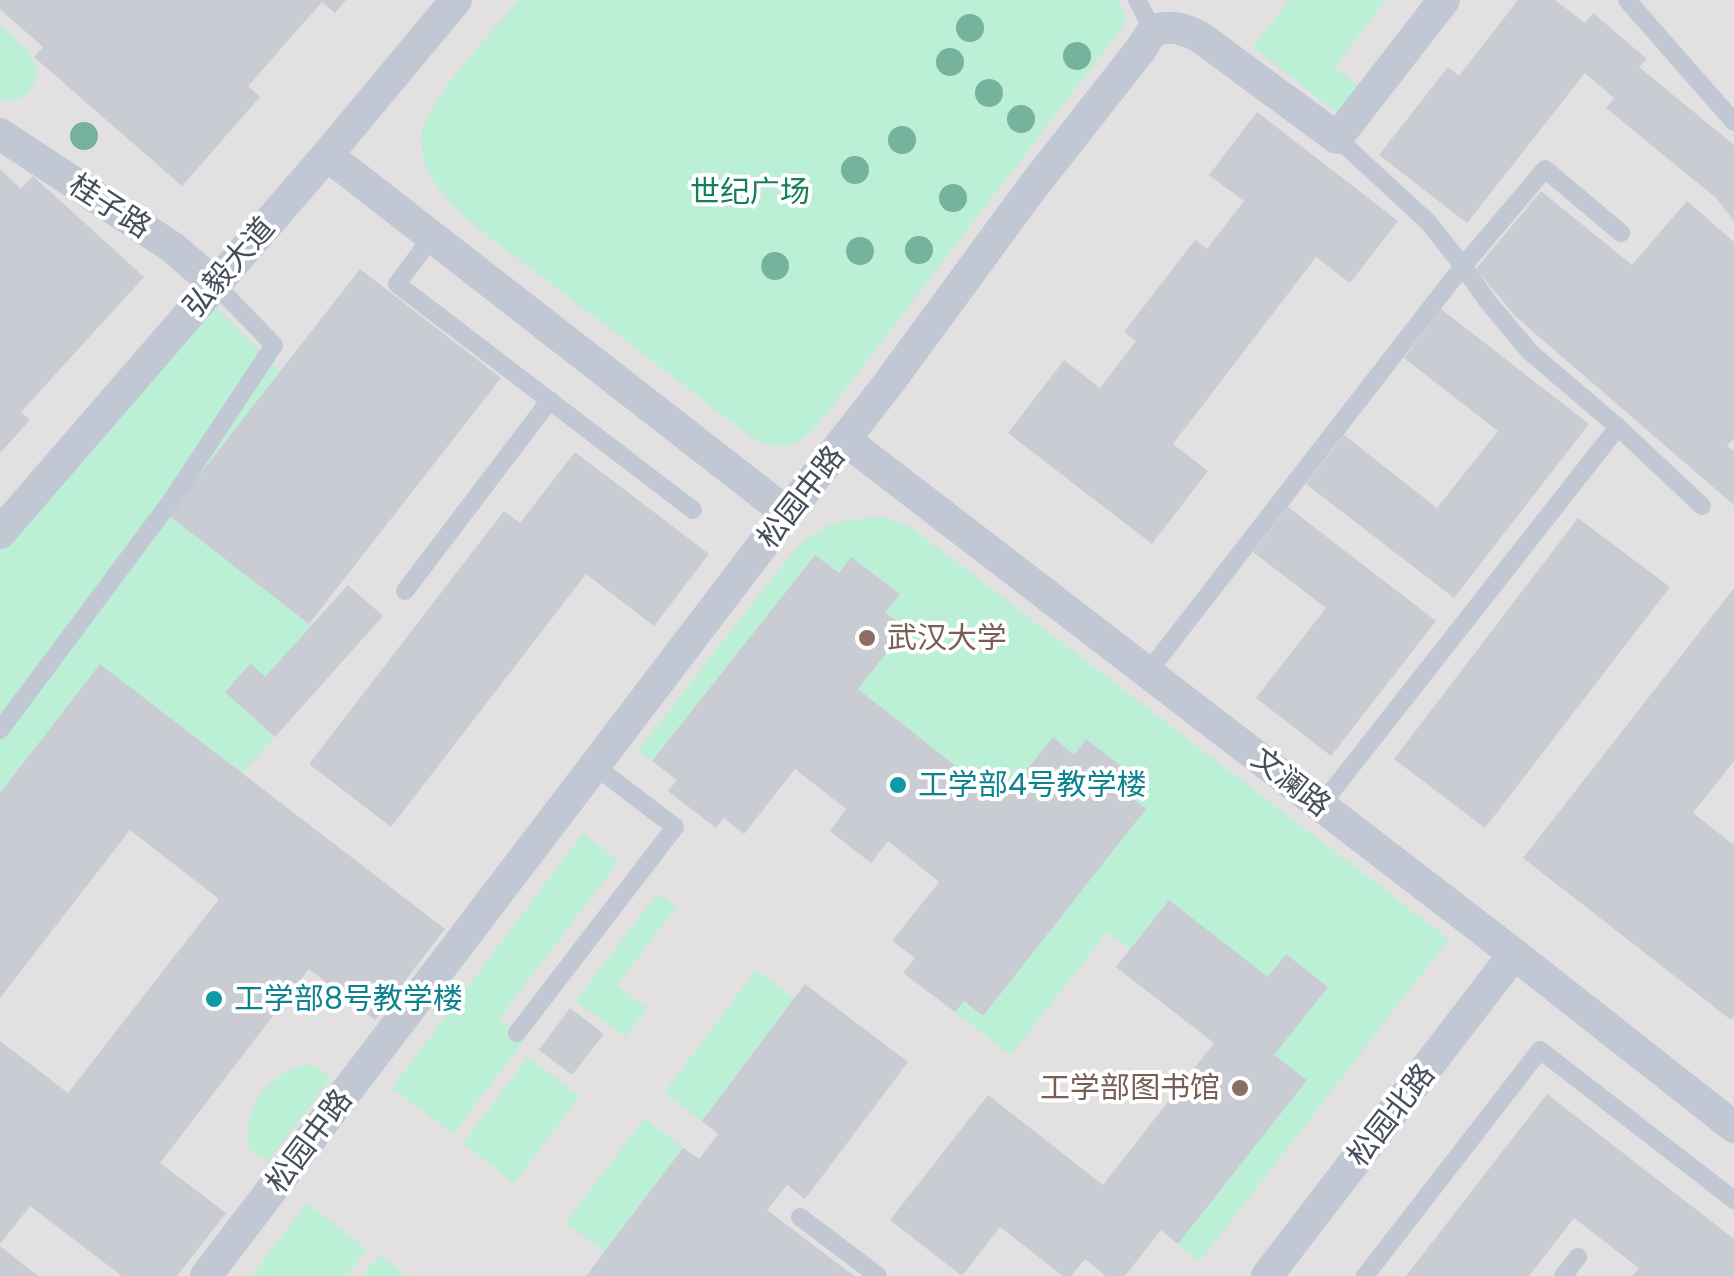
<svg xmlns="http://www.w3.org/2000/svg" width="1734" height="1276" viewBox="0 0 1734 1276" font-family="Poppins,'Noto Sans SC',sans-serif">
<rect width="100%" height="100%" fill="#f1efee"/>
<rect fill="#e2e0e0" x="0" y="0" width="1734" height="1276"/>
<g fill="#bbf0d7">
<path d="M 519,0 L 1117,0 L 1126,16 L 1124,25 L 828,412 C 805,440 792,456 755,440 C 687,387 618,335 550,283 C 514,255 468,225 440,190 C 427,172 419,156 422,134 C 427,100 495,29 519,0 Z"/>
<path d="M 1289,0 L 1386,0 L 1335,67 L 1358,86 L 1337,113 L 1253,47 Z"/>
<path d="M 0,26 C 18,42 52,64 29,91 C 21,100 12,101 0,99 Z"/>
<path d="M 214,305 L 280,371 L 169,515 L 311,626 L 265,677 L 250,664 L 225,692 L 275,737 L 242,773 L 100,664 L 0,793 L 0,552 Z"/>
<path d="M 885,517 L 911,527 L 1449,939 L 1200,1261 L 1178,1244 L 1306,1081 L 1274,1055 L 1327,986 L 1286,954 L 1268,977 L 1169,900 L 1130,949 L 1107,932 L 1011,1055 L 955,1012 L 964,1001 L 984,1015 L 1145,809 L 1126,793 L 1136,778 L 1087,740 L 1074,755 L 1052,738 L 1001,802 L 858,689 L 906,628 L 885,612 L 899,594 L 851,557 L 839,573 L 815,555 L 652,761 L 638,750 L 781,567 C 816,525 830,520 885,517 Z"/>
<path d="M 583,833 L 619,861 L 499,1019 L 525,1039 L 453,1134 L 392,1088 Z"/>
<path d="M 658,893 L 676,907 L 617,985 L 647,1009 L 625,1037 L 576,1001 Z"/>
<path d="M 756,970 L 795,999 L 702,1121 L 664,1093 Z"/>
<path d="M 528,1057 L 580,1096 L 514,1183 L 463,1143 Z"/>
<path d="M 313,1064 L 331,1078 L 268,1162 L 249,1149 C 240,1107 272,1068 313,1064 Z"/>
<path d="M 645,1118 L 683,1148 L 604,1252 L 566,1223 Z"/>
<path d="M 307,1203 L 367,1249 L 347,1276 L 251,1276 Z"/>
<path d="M 379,1255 L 407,1276 L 362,1276 Z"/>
</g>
<g fill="#caccd4">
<path d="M 0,0 L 346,0 L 335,13 L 322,2 L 248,86 L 260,97 L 182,186 L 34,57 L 43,47 L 0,9 Z"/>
<path d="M 1518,0 L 1555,0 L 1585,23 L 1593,13 L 1647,59 L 1639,67 L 1734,145 L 1734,221 L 1716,198 L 1606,108 L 1614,98 L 1585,73 L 1467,223 L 1379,155 L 1448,67 L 1459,76 Z"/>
<path d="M 1257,112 L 1398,221 L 1350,283 L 1316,257 L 1173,444 L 1208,471 L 1152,544 L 1008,433 L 1064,360 L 1100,388 L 1136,341 L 1124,332 L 1195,240 L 1207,249 L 1244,201 L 1209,175 Z"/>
<path d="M 0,169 L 21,189 L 33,176 L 144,277 L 21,412 L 30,420 L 0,453 Z"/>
<path d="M 1541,191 L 1632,265 L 1687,201 L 1734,242 L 1734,438 L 1727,446 L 1734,451 L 1734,505 L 1516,317 L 1476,269 Z"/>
<path d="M 360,269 L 501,378 L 309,624 L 168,515 Z"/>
<path d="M 1441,309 L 1589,424 L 1454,598 L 1306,484 L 1344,435 L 1437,508 L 1498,431 L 1404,358 Z"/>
<path d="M 575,452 L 709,554 L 654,626 L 586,574 L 391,827 L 309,764 L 504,511 L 520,523 Z"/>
<path d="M 1288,507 L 1436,621 L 1331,756 L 1256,698 L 1326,608 L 1253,552 Z"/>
<path d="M 1578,518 L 1670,587 L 1485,828 L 1394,759 Z"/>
<path d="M 815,555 L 839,573 L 851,557 L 900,594 L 885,612 L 906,628 L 858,689 L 1001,802 L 1053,737 L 1074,755 L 1086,739 L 1137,778 L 1126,793 L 1146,809 L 983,1016 L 964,1001 L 955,1012 L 903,973 L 915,958 L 892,941 L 939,882 L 888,841 L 871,863 L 849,846 L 830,831 L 846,809 L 795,769 L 744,834 L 724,818 L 716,828 L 668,791 L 677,780 L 652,761 Z"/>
<path d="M 348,585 L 383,616 L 275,737 L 225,692 L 251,663 L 265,677 Z"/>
<path d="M 1734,588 L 1734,761 L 1693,813 L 1734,845 L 1734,1016 L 1731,1020 L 1523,858 Z"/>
<path d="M 100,664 L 445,929 L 375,1020 L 309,969 L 160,1163 L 226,1213 L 177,1276 L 122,1276 L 30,1206 L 0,1244 L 0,1041 L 68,1093 L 219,899 L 130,830 L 0,998 L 0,793 Z"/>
<path d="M 1169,900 L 1268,977 L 1286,954 L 1328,987 L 1274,1055 L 1307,1080 L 1178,1244 L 1161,1230 L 1125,1276 L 1106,1276 L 1085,1259 L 1071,1276 L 1063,1276 L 1000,1227 L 962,1276 L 890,1220 L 988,1095 L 1103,1185 L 1214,1043 L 1116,967 Z"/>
<path d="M 805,984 L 908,1062 L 805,1199 L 787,1185 L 767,1210 L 854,1276 L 586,1276 L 683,1148 L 699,1159 L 718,1134 L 702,1121 Z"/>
<path d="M 570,1008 L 604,1034 L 572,1075 L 539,1050 Z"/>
<path d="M 1547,1094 L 1734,1239 L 1734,1276 L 1632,1276 L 1639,1268 L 1574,1218 L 1529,1276 L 1406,1276 Z"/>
<path d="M 0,1246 L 10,1254 L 38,1276 L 0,1276 Z"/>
</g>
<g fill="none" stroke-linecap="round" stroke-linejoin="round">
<g stroke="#c1c8d4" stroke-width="18">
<path d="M 1137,0 L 1153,30"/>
<path d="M 1627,0 L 1734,122"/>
<path d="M 1337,138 L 1428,222 L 1463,266 L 1488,302 L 1530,352 L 1618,427 L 1702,506"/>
<path d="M 432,237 L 397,284 L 693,510"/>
<path d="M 405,591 L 550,400"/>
<path d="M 1148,672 L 1463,266 L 1545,169 L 1621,233"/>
<path d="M 0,730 L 171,501 L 274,345 L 215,284"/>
<path d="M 1321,805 L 1618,427"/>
<path d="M 517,1033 L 675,827 L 595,766"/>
<path d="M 800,1217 L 878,1276"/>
<path d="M 1365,1276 L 1540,1050 L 1734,1200"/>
<path d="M 1563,1276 L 1578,1257"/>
</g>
<g stroke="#c1c8d4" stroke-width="32">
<path d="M 0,134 L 172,247 L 215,284"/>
<path d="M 327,155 L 787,513"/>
<path d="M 845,440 L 1514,954 L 1734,1127"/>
<path d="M 0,533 L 327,155 L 456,0"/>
<path d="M 206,1276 L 787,513 L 888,384 L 1031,189 L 1141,49 L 1153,30 C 1172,25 1182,28 1200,37 L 1337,138 L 1444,0"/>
<path d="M 1267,1276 L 1514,954"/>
</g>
</g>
<g fill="#77b29d">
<circle cx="970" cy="28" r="14"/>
<circle cx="1077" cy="56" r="14"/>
<circle cx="950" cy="62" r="14"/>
<circle cx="989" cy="93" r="14"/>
<circle cx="1021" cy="119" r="14"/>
<circle cx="84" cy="136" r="14"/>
<circle cx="902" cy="140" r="14"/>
<circle cx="855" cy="170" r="14"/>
<circle cx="953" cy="198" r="14"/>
<circle cx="919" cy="250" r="14"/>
<circle cx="860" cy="251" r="14"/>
<circle cx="775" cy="266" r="14"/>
</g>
<g fill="#8d6e63" stroke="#fff" stroke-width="4">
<circle cx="867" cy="638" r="10"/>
<circle cx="1240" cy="1088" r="10"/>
</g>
<g fill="#0f9aa8" stroke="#fff" stroke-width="4">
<circle cx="898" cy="785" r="10"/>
<circle cx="214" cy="999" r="10"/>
</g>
<g text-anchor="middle" stroke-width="8" stroke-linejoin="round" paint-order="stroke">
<g font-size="30" fill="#14805a" stroke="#fff">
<text x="750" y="202">世纪广场</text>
</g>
<g font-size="30" fill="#464e5c" stroke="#fff">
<text transform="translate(110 206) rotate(33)" y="10">桂子路</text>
<text transform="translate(229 267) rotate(-49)" y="10">弘毅大道</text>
<text transform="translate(801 497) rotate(-52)" y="10">松园中路</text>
<text transform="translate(1291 782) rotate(38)" y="10">文澜路</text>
<text transform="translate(1391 1115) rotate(-52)" y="10">松园北路</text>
<text transform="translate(309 1141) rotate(-53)" y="10">松园中路</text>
</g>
<g font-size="30" fill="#785e54" stroke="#fff" text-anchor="start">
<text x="887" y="648">武汉大学</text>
<text x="1220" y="1098" text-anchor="end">工学部图书馆</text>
</g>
<g font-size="30" fill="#0d838f" stroke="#fff" text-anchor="start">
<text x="918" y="795">工学部4号教学楼</text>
<text x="234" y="1009">工学部8号教学楼</text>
</g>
</g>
</svg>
